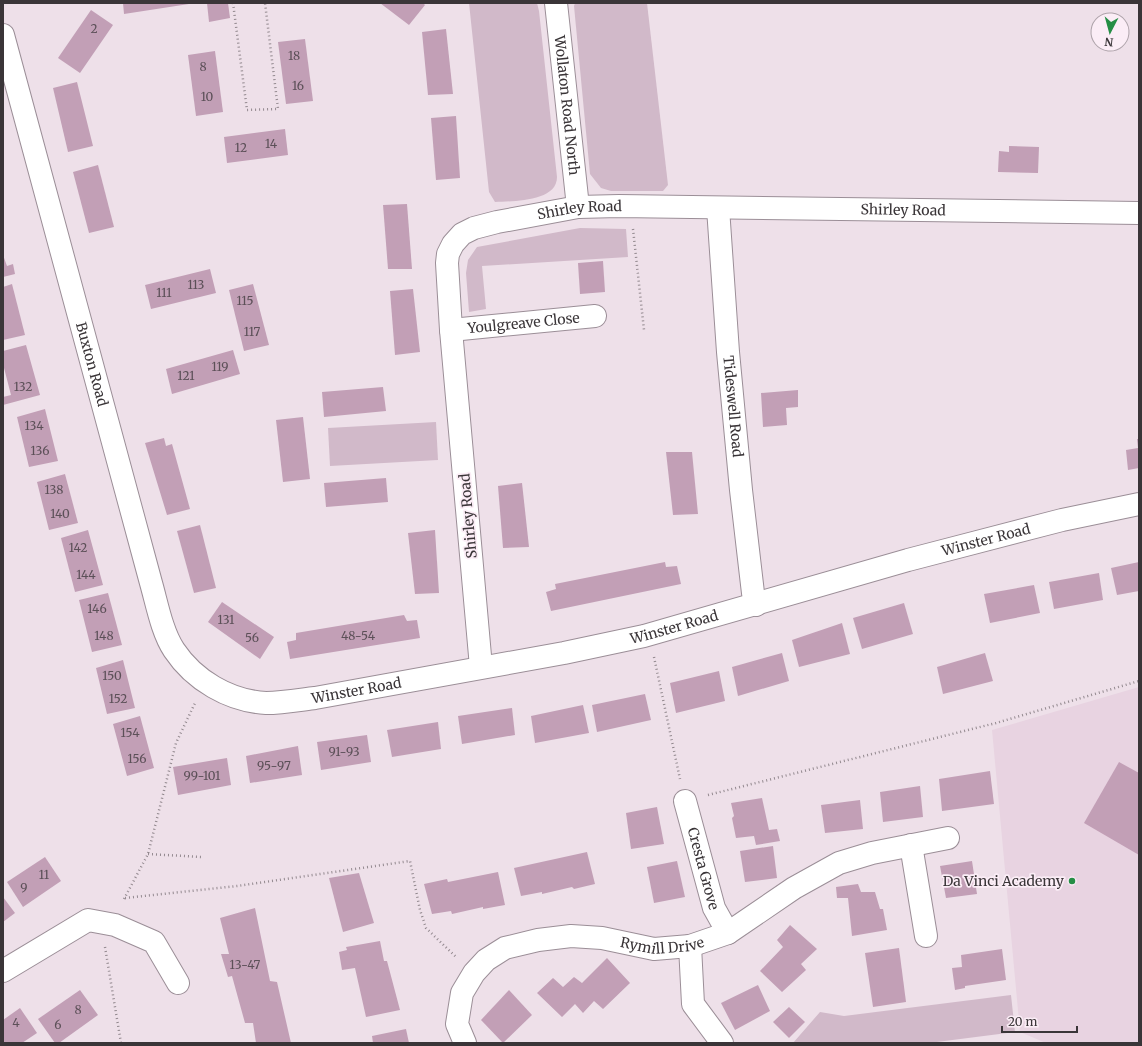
<svg xmlns="http://www.w3.org/2000/svg" width="1142" height="1046" viewBox="0 0 1142 1046" font-family="Merriweather,serif">
<rect width="100%" height="100%" fill="#eee0e9"/>
<path fill="#e8d3e1" d="M 1139,687 L 1139,1043 L 1046,1043 L 1020,1032 L 992,730 Z"/>
<g fill="#d1b9c9">
<path d="M 469,3 L 537,3 L 539,11 L 557,177 C 557,202 513,201 495,202 L 489,192 Z"/>
<path d="M 575,3 L 647,3 L 668,185 L 663,191 L 611,191 L 601,188 L 590,174 L 574,6 Z"/>
<path d="M 580,228 L 626,229 L 628,257 L 482,266 L 486,309 L 469,312 L 466,273 L 468,260 L 477,247 Z"/>
<path d="M 436,422 L 438,460 L 330,466 L 328,428 Z"/>
<path d="M 1011,995 L 1015,1032 L 929,1043 L 793,1043 L 820,1012 L 844,1016 Z"/>
</g>
<g fill="#c29fb6">
<path d="M 123,3 L 189,3 L 189,4 L 124,14 Z"/>
<path d="M 207,3 L 228,3 L 230,18 L 209,22 Z"/>
<path d="M 380,3 L 423,3 L 425,5 L 409,25 Z"/>
<path d="M 91,10 L 113,25 L 80,73 L 58,58 Z"/>
<path d="M 446,29 L 453,94 L 428,95 L 422,32 Z"/>
<path d="M 305,39 L 313,101 L 286,104 L 278,42 Z"/>
<path d="M 215,51 L 223,112 L 196,116 L 188,55 Z"/>
<path d="M 77,82 L 93,146 L 68,152 L 53,88 Z"/>
<path d="M 456,116 L 460,178 L 436,180 L 431,118 Z"/>
<path d="M 285,129 L 288,155 L 227,163 L 224,137 Z"/>
<path d="M 1009,146 L 1039,147 L 1038,173 L 998,172 L 999,151 L 1009,152 Z"/>
<path d="M 98,165 L 114,227 L 89,233 L 73,172 Z"/>
<path d="M 407,204 L 412,269 L 388,269 L 383,205 Z"/>
<path d="M 3,255 L 7,266 L 13,264 L 15,274 L 3,277 Z"/>
<path d="M 603,261 L 605,292 L 580,294 L 578,263 Z"/>
<path d="M 210,269 L 216,293 L 151,309 L 145,285 Z"/>
<path d="M 12,284 L 25,335 L 3,340 L 3,287 Z"/>
<path d="M 253,284 L 269,345 L 244,351 L 229,290 Z"/>
<path d="M 413,289 L 420,352 L 395,355 L 390,291 Z"/>
<path d="M 26,345 L 40,395 L 3,405 L 3,397 L 11,395 L 3,364 L 3,351 Z"/>
<path d="M 233,350 L 240,374 L 172,394 L 166,369 Z"/>
<path d="M 383,387 L 386,411 L 324,417 L 322,392 Z"/>
<path d="M 798,390 L 798,407 L 786,408 L 787,425 L 763,427 L 761,393 Z"/>
<path d="M 45,409 L 58,461 L 29,467 L 17,417 Z"/>
<path d="M 303,417 L 310,479 L 283,482 L 276,420 Z"/>
<path d="M 164,438 L 166,446 L 172,444 L 190,509 L 167,515 L 145,443 Z"/>
<path d="M 1137,439 L 1139,439 L 1139,468 L 1128,470 L 1126,450 L 1138,448 Z"/>
<path d="M 666,452 L 692,452 L 698,514 L 673,515 Z"/>
<path d="M 65,474 L 78,523 L 49,530 L 37,482 Z"/>
<path d="M 386,478 L 388,502 L 326,507 L 324,483 Z"/>
<path d="M 522,483 L 529,547 L 503,548 L 498,486 Z"/>
<path d="M 200,525 L 216,588 L 194,593 L 177,531 Z"/>
<path d="M 88,530 L 103,585 L 75,592 L 61,538 Z"/>
<path d="M 435,530 L 439,593 L 415,594 L 408,533 Z"/>
<path d="M 665,562 L 666,567 L 677,566 L 681,584 L 551,611 L 546,592 L 556,589 L 555,584 Z"/>
<path d="M 1139,562 L 1139,591 L 1117,595 L 1111,568 Z"/>
<path d="M 1099,573 L 1103,600 L 1054,609 L 1049,582 Z"/>
<path d="M 1034,585 L 1040,613 L 990,623 L 984,594 Z"/>
<path d="M 108,593 L 122,645 L 92,652 L 79,600 Z"/>
<path d="M 222,602 L 274,637 L 260,659 L 208,622 Z"/>
<path d="M 904,603 L 913,634 L 862,649 L 853,618 Z"/>
<path d="M 404,615 L 407,621 L 417,620 L 420,638 L 290,659 L 287,642 L 296,640 L 296,633 Z"/>
<path d="M 842,623 L 850,654 L 799,667 L 792,640 Z"/>
<path d="M 782,653 L 789,681 L 738,696 L 732,667 Z"/>
<path d="M 985,653 L 993,681 L 943,694 L 937,667 Z"/>
<path d="M 123,660 L 135,708 L 107,714 L 96,668 Z"/>
<path d="M 719,671 L 725,701 L 676,713 L 670,683 Z"/>
<path d="M 645,694 L 651,720 L 597,732 L 592,705 Z"/>
<path d="M 583,705 L 589,733 L 535,743 L 531,716 Z"/>
<path d="M 512,708 L 515,735 L 462,744 L 458,716 Z"/>
<path d="M 140,716 L 154,768 L 127,776 L 113,724 Z"/>
<path d="M 438,722 L 441,749 L 392,757 L 387,730 Z"/>
<path d="M 367,735 L 371,762 L 321,770 L 317,742 Z"/>
<path d="M 298,746 L 302,775 L 250,783 L 246,756 Z"/>
<path d="M 227,758 L 231,785 L 178,795 L 173,767 Z"/>
<path d="M 1119,762 L 1139,773 L 1139,855 L 1084,823 Z"/>
<path d="M 990,771 L 994,804 L 942,811 L 939,779 Z"/>
<path d="M 920,786 L 923,817 L 883,822 L 880,792 Z"/>
<path d="M 762,798 L 769,830 L 777,829 L 780,841 L 756,845 L 754,836 L 736,838 L 732,818 L 734,816 L 731,803 Z"/>
<path d="M 860,800 L 863,829 L 825,833 L 821,805 Z"/>
<path d="M 657,807 L 664,844 L 631,849 L 626,813 Z"/>
<path d="M 773,846 L 777,878 L 745,882 L 740,851 Z"/>
<path d="M 587,852 L 595,884 L 574,889 L 572,887 L 542,894 L 542,892 L 521,896 L 514,868 Z"/>
<path d="M 45,857 L 61,881 L 23,907 L 7,882 Z"/>
<path d="M 677,861 L 685,897 L 654,903 L 647,867 Z"/>
<path d="M 972,861 L 977,894 L 946,898 L 940,866 Z"/>
<path d="M 498,872 L 505,905 L 483,909 L 483,907 L 452,914 L 451,911 L 432,914 L 424,884 L 447,879 L 448,882 Z"/>
<path d="M 359,873 L 374,923 L 343,932 L 329,878 Z"/>
<path d="M 858,884 L 861,892 L 875,892 L 880,909 L 883,909 L 887,930 L 852,936 L 848,898 L 837,898 L 836,887 Z"/>
<path d="M 3,897 L 15,913 L 3,922 Z"/>
<path d="M 255,908 L 270,981 L 277,982 L 291,1043 L 256,1043 L 253,1023 L 245,1023 L 232,976 L 228,977 L 221,954 L 229,954 L 220,918 Z"/>
<path d="M 790,925 L 817,949 L 801,964 L 806,970 L 782,992 L 760,971 L 783,947 L 777,940 Z"/>
<path d="M 380,941 L 384,961 L 387,961 L 400,1010 L 366,1017 L 355,968 L 342,970 L 339,952 L 347,950 L 346,947 Z"/>
<path d="M 899,948 L 906,1002 L 873,1007 L 865,953 Z"/>
<path d="M 1002,949 L 1006,980 L 965,986 L 965,988 L 955,990 L 952,968 L 962,967 L 961,955 Z"/>
<path d="M 607,958 L 630,983 L 603,1009 L 594,1001 L 583,1013 L 575,1004 L 562,1017 L 537,993 L 553,978 L 563,987 L 574,977 L 582,983 Z"/>
<path d="M 758,985 L 770,1011 L 735,1030 L 721,1003 Z"/>
<path d="M 80,990 L 98,1015 L 59,1043 L 55,1043 L 38,1019 Z"/>
<path d="M 509,990 L 532,1015 L 503,1043 L 481,1020 Z"/>
<path d="M 789,1007 L 805,1022 L 789,1038 L 773,1022 Z"/>
<path d="M 20,1008 L 37,1033 L 22,1043 L 3,1043 L 3,1020 Z"/>
<path d="M 406,1029 L 409,1043 L 373,1043 L 372,1036 Z"/>
</g>
<g fill="none" stroke-linecap="round" stroke-linejoin="round">
<defs>
<g id="minor">
<path id="s1" d="M 556,3 L 578,207"/>
<path id="s2" d="M 3,35 L 151,583 C 157,604 162,632 174,650 C 194,680 229,701 266,703 C 282,703 299,700 315,698 L 564,653 L 644,636 L 908,560 L 1062,520 L 1139,504"/>
<path id="s3" d="M 718,208 L 728,352 L 741,490 L 753,593 L 756,605"/>
<path id="s4" d="M 451,330 L 595,316"/>
<path id="s5" d="M 481,667 L 451,330 L 447,263 L 448,254 L 453,244 L 462,234 L 474,228 L 497,222 L 578,207 L 619,206 L 1139,213"/>
<path id="s6" d="M 685,801 L 714,908 L 728,933"/>
<path d="M 911,845 L 926,936"/>
<path d="M 690,946 L 693,1004 L 722,1043"/>
<path d="M 3,971 L 88,920 L 115,925 L 154,942 L 178,983"/>
<path id="s7" d="M 465,1043 L 457,1024 L 462,993 L 474,973 L 486,960 L 505,948 L 538,940 L 571,936 L 602,938 L 654,949 L 690,946 L 728,933 L 794,888 L 839,863 L 872,853 L 948,838"/>
</g>
</defs>
<use href="#minor" stroke="#9b8e97" stroke-width="24"/>
<g stroke="#93898f" stroke-width="2.5" stroke-dasharray="1 3" stroke-linecap="butt">
<path d="M 233,3 L 247,110 L 278,109 L 265,3"/>
<path d="M 633,229 L 644,330"/>
<path d="M 654,657 L 680,779"/>
<path d="M 708,795 L 996,723 L 1139,681"/>
<path d="M 148,854 L 202,857"/>
<path d="M 125,898 L 237,886 L 410,861 L 420,910 L 426,928 L 456,957"/>
<path d="M 124,899 L 148,854 L 176,743 L 195,703"/>
<path d="M 105,947 L 121,1043"/>
</g>
<use href="#minor" stroke="#fff" stroke-width="22"/>
</g>
<circle fill="#258e45" stroke="#fbedf6" stroke-width="1.5" cx="1072" cy="881" r="4"/>
<g text-anchor="middle" stroke-width="3.5" stroke-linejoin="round" paint-order="stroke">
<g font-size="12" fill="#5c5058">
<text x="94" y="33">2</text>
<text x="294" y="60">18</text>
<text x="203" y="71">8</text>
<text x="298" y="90">16</text>
<text x="207" y="101">10</text>
<text x="271" y="148">14</text>
<text x="241" y="152">12</text>
<text x="196" y="289">113</text>
<text x="164" y="297">111</text>
<text x="245" y="305">115</text>
<text x="252" y="336">117</text>
<text x="220" y="371">119</text>
<text x="186" y="380">121</text>
<text x="23" y="391">132</text>
<text x="34" y="430">134</text>
<text x="40" y="455">136</text>
<text x="54" y="494">138</text>
<text x="60" y="518">140</text>
<text x="78" y="552">142</text>
<text x="86" y="579">144</text>
<text x="97" y="613">146</text>
<text x="226" y="624">131</text>
<text x="104" y="640">148</text>
<text x="358" y="640">48-54</text>
<text x="252" y="642">56</text>
<text x="112" y="680">150</text>
<text x="118" y="703">152</text>
<text x="130" y="737">154</text>
<text x="344" y="756">91-93</text>
<text x="137" y="763">156</text>
<text x="274" y="770">95-97</text>
<text x="202" y="780">99-101</text>
<text x="44" y="879">11</text>
<text x="24" y="892">9</text>
<text x="245" y="969">13-47</text>
<text x="78" y="1014">8</text>
<text x="16" y="1027">4</text>
<text x="58" y="1029">6</text>
</g>
<g font-size="14" fill="#3a3538" stroke="#fbedf6">
<text dy="5" stroke="none"><textPath href="#s1" startOffset="103">Wollaton Road North</textPath></text>
<text dy="5" stroke="none"><textPath href="#s5" startOffset="884">Shirley Road</textPath></text>
<text dy="5" stroke="none"><textPath href="#s5" startOffset="560">Shirley Road</textPath></text>
<text dy="5" stroke="none"><textPath href="#s4" startOffset="73">Youlgreave Close</textPath></text>
<text dy="5" stroke="none"><textPath href="#s2" startOffset="341">Buxton Road</textPath></text>
<text dy="5" stroke="none"><textPath href="#s3" startOffset="199">Tideswell Road</textPath></text>
<text transform="translate(468 516) rotate(-95)" y="5">Shirley Road</text>
<text dy="5" stroke="none"><textPath href="#s2" startOffset="1488">Winster Road</textPath></text>
<text dy="5" stroke="none"><textPath href="#s2" startOffset="1164">Winster Road</textPath></text>
<text dy="5" stroke="none"><textPath href="#s2" startOffset="840">Winster Road</textPath></text>
<text dy="5" stroke="none"><textPath href="#s6" startOffset="70">Cresta Grove</textPath></text>
<text dy="5" stroke="none"><textPath href="#s7" startOffset="275">Rymill Drive</textPath></text>
</g>
<g font-size="14" fill="#3a3538" stroke="#fbedf6" text-anchor="end">
<text x="1064" y="886">Da Vinci Academy</text>
</g>
</g>
<rect width="1142" height="1046" fill="none" stroke="#3a3538" stroke-width="8"/>
<g transform="translate(1110 32) rotate(186)"><circle r="19" fill="#fbedf6" stroke="#aea3aa"/>
<path d="M0-3L7 15L0 10L-7 15Z" fill="#258e45"/>
<text y="-6" font-size="11" font-weight="bold" text-anchor="middle" fill="#3a3538">N</text>
</g>
<path d="M1002 1026v6h75v-6" fill="none" stroke="#3a3538" stroke-width="2"/>
<text x="1008" y="1026" font-size="12" fill="#3a3538" stroke="#fbedf6" stroke-width="3" paint-order="stroke">20 m</text>
</svg>
